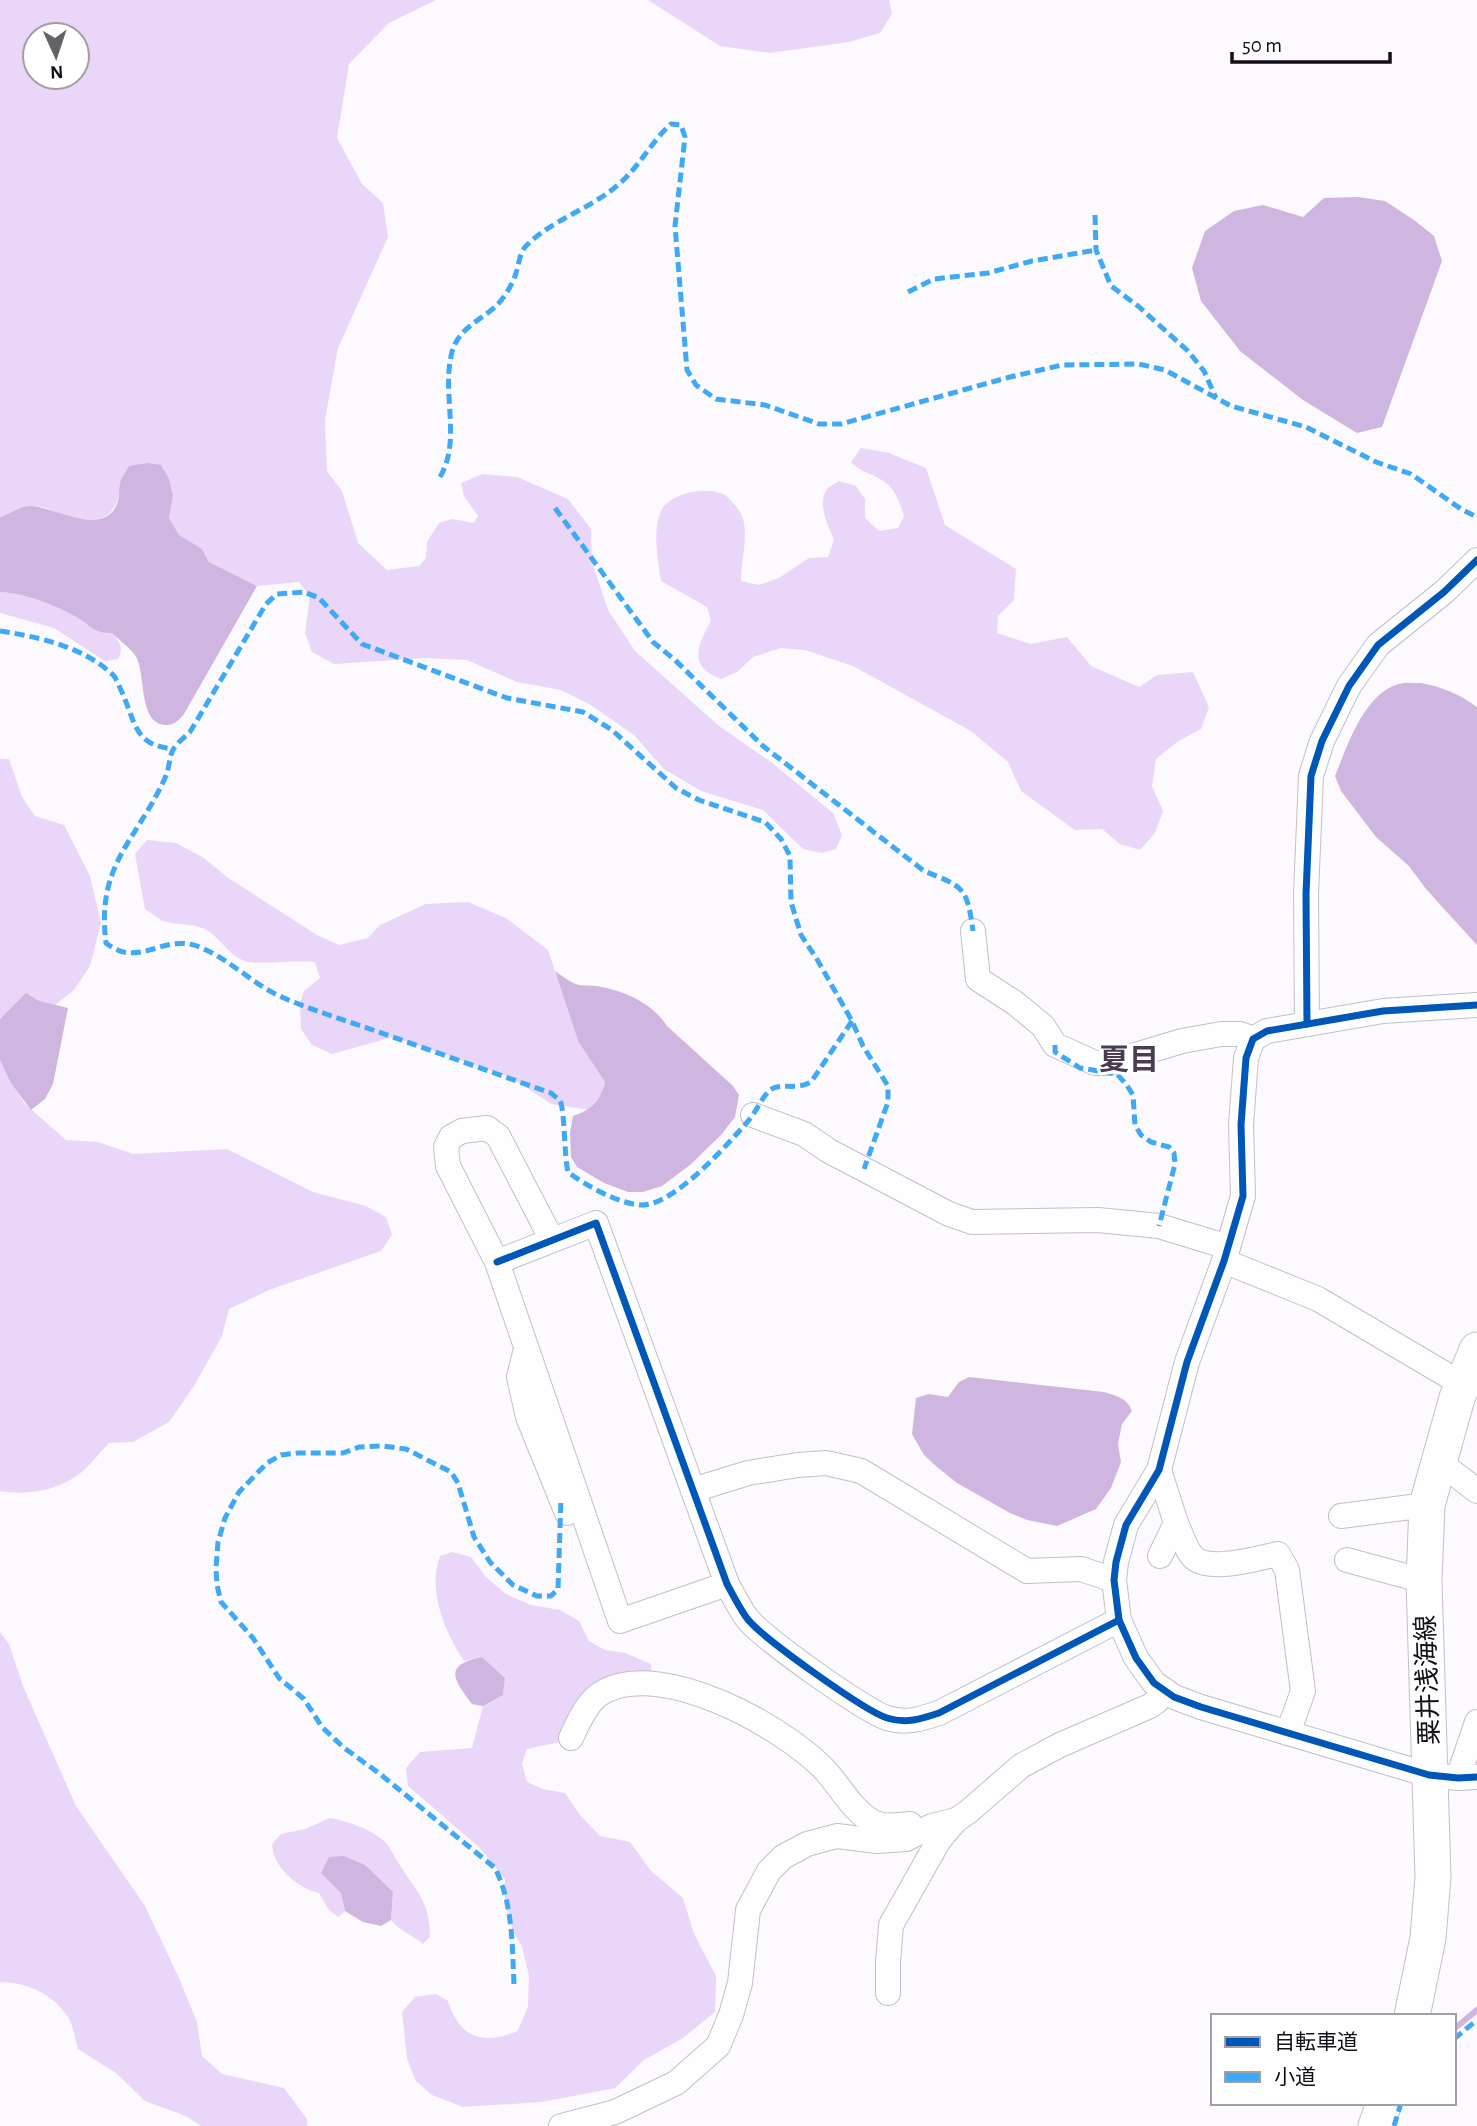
<svg xmlns="http://www.w3.org/2000/svg" width="1477" height="2126" viewBox="0 0 1477 2126" font-family="'Alegreya Sans','Noto Sans JP',sans-serif">
<rect width="100%" height="100%" fill="#fcfafe"/>
<g fill="#ead6f8" fill-rule="evenodd">
<path d="M 0,0 L 436,0 L 389,23 L 349,64 L 337,138 L 362,184 L 383,203 L 388,237 L 338,348 L 325,420 L 327,471 L 342,491 L 358,543 L 387,570 L 419,566 L 426,558 L 427,542 L 439,523 L 452,519 L 474,523 L 478,516 L 464,496 L 461,483 L 483,474 L 517,477 L 568,499 L 591,529 L 592,562 L 608,610 L 635,651 L 719,726 L 771,762 L 833,813 L 842,835 L 836,849 L 822,853 L 803,849 L 763,810 L 701,791 L 664,769 L 634,735 L 589,704 L 561,690 L 517,682 L 467,660 L 424,658 L 334,664 L 312,652 L 305,633 L 310,596 L 299,582 L 257,586 L 209,562 L 202,549 L 179,536 L 169,518 L 173,496 L 120,482 C 119,521 97,525 63,515 C 56,513 50,508 42,507 C 26,504 15,512 0,517 ZM 35,35 L 77,35 L 77,77 L 35,77 Z"/>
<path d="M 648,0 L 889,0 L 892,14 L 880,33 L 849,42 L 770,53 L 720,46 Z"/>
<path d="M 861,448 L 889,453 L 926,468 L 945,525 L 1016,569 L 1014,600 L 998,616 L 997,633 L 1031,644 L 1067,637 L 1091,666 L 1139,687 L 1157,675 L 1193,672 L 1209,707 L 1201,729 L 1177,742 L 1156,759 L 1152,786 L 1163,811 L 1155,833 L 1140,850 L 1120,844 L 1102,829 L 1075,830 L 1021,791 L 1008,762 L 971,731 L 853,666 L 805,650 L 781,648 L 753,657 L 737,672 L 721,679 C 688,667 697,646 711,621 L 707,607 L 661,581 C 658,559 652,533 661,511 C 669,493 708,485 725,495 C 730,499 740,510 742,516 C 749,533 741,562 741,581 L 759,585 L 779,578 L 809,558 L 828,557 L 834,540 C 829,528 818,505 825,493 C 827,487 833,485 839,481 L 856,486 L 865,499 L 865,518 L 879,531 L 898,528 L 904,516 C 899,501 895,487 880,479 C 869,472 860,472 851,462 Z"/>
<path d="M 0,592 C 25,593 57,606 78,618 C 91,626 95,633 112,633 C 120,642 124,648 118,659 L 105,661 L 54,628 L 0,613 Z"/>
<path d="M 0,759 L 9,759 L 22,797 L 35,816 L 64,825 L 90,876 L 101,923 L 90,966 L 74,990 L 55,1005 C 37,1001 15,1006 0,1019 Z"/>
<path d="M 147,840 L 176,843 L 204,858 L 227,877 L 317,935 L 339,945 L 368,938 L 380,925 L 426,904 L 468,902 L 506,918 L 548,950 L 578,1041 L 605,1081 L 601,1097 L 590,1110 L 551,1104 L 512,1078 L 393,1037 L 332,1054 L 312,1045 L 301,1029 L 300,1004 L 304,991 L 320,978 L 315,962 C 293,959 271,965 249,962 C 232,959 223,942 211,933 C 197,922 179,926 163,921 C 157,918 150,912 145,909 L 135,854 Z"/>
<path d="M 0,1060 L 24,1103 L 66,1140 L 98,1142 L 133,1154 L 227,1149 L 313,1192 L 366,1206 L 386,1217 L 392,1235 L 381,1251 L 269,1290 L 229,1309 L 222,1336 L 194,1386 L 169,1422 L 133,1442 L 109,1443 C 100,1452 92,1463 83,1471 C 61,1490 28,1496 0,1491 Z"/>
<path d="M 452,1552 L 471,1557 L 486,1577 L 506,1594 L 531,1605 L 560,1610 L 579,1621 L 589,1641 L 605,1650 L 625,1653 L 651,1664 L 653,1685 L 601,1695 L 565,1741 L 527,1749 L 522,1763 L 527,1782 L 543,1789 L 565,1793 L 580,1815 L 600,1836 L 630,1842 L 651,1871 L 683,1898 L 694,1934 L 716,1976 L 715,2012 L 683,2038 L 644,2060 L 615,2088 L 542,2102 L 463,2107 L 432,2095 L 415,2080 L 407,2058 L 402,2012 L 415,1997 L 436,1994 L 448,2001 C 460,2039 483,2045 518,2031 L 528,2006 L 529,1976 L 522,1946 L 514,1933 L 505,1904 L 505,1879 L 480,1848 L 408,1786 L 406,1768 L 420,1752 L 472,1748 L 483,1706 L 503,1695 L 505,1678 L 482,1657 L 464,1661 C 445,1632 427,1590 440,1556 Z"/>
<path d="M 0,1632 L 9,1644 L 23,1686 L 76,1806 L 145,1906 L 179,1978 L 197,2022 L 202,2056 L 222,2074 L 284,2088 L 307,2119 L 307,2126 L 201,2126 L 186,2116 L 145,2101 L 116,2073 L 78,2049 C 75,2039 73,2025 68,2017 C 53,1994 27,1982 0,1982 Z"/>
<path d="M 330,1818 C 350,1822 368,1828 384,1841 C 391,1847 394,1857 399,1864 C 417,1892 430,1902 430,1937 L 423,1944 C 413,1936 399,1930 391,1920 L 393,1892 L 341,1893 L 345,1911 L 338,1917 L 329,1910 L 319,1893 C 297,1888 273,1867 272,1844 L 281,1834 L 305,1829 Z"/>
</g>
<g fill="#cfb6e1">
<path d="M 1358,197 L 1385,201 L 1414,220 L 1434,236 L 1442,261 L 1382,427 L 1357,433 L 1303,400 L 1240,351 L 1201,301 L 1192,268 L 1205,231 L 1234,211 L 1263,205 L 1303,217 L 1324,198 Z"/>
<path d="M 148,463 L 161,465 L 169,479 L 173,496 L 169,518 L 179,535 L 202,549 L 209,562 L 257,586 L 184,714 C 179,720 175,725 166,725 C 137,724 147,672 135,655 C 129,647 119,640 112,633 C 93,633 93,627 78,618 C 57,606 25,593 0,592 L 0,517 C 10,514 20,506 31,506 C 54,507 94,533 113,511 C 122,500 117,491 121,480 C 123,475 127,471 129,466 Z"/>
<path d="M 1421,683 C 1443,687 1459,694 1477,707 L 1477,945 L 1426,889 L 1409,866 L 1376,837 L 1341,791 L 1335,776 C 1347,747 1364,693 1399,684 C 1405,682 1414,683 1421,683 Z"/>
<path d="M 555,971 C 562,976 571,983 579,985 C 587,986 594,985 602,987 C 627,992 653,1004 667,1026 L 733,1086 L 739,1095 L 735,1117 L 721,1135 L 690,1165 L 662,1186 L 643,1192 L 628,1192 L 604,1183 L 577,1167 L 571,1157 L 570,1133 L 573,1116 C 593,1109 600,1101 605,1082 L 578,1041 Z"/>
<path d="M 26,993 L 39,1001 L 68,1008 L 53,1084 L 45,1099 L 31,1110 L 11,1083 L 0,1060 L 0,1019 Z"/>
<path d="M 969,1377 L 1104,1392 C 1117,1396 1127,1398 1132,1411 L 1122,1424 L 1118,1444 L 1121,1462 L 1111,1488 L 1096,1509 L 1057,1526 L 1027,1520 L 1010,1513 L 957,1483 L 937,1467 L 924,1455 L 912,1434 L 916,1398 L 929,1394 L 948,1397 L 959,1382 Z"/>
<path d="M 482,1657 L 505,1678 L 503,1695 L 483,1706 L 472,1704 C 453,1679 443,1665 482,1657 Z"/>
<path d="M 344,1856 L 365,1865 L 393,1892 L 391,1920 L 381,1926 L 363,1922 L 345,1911 L 341,1893 L 321,1873 L 329,1857 Z"/>
</g>
<g fill="none" stroke-linecap="round" stroke-linejoin="round">
<path stroke="#cfb6e1" stroke-width="6" d="M 1454,2029 L 1477,2010"/>
<defs>
<g id="minor">
<path d="M 973,931 L 978,979 L 1015,1003 L 1043,1026 L 1055,1045 L 1095,1063 L 1109,1063 L 1182,1041 L 1221,1034 L 1240,1034 L 1253,1039"/>
<path d="M 1477,1005 L 1383,1011 L 1267,1031 L 1253,1039 L 1246,1058 L 1241,1125 L 1243,1196 L 1224,1261 L 1187,1362 L 1159,1470 L 1126,1525 L 1116,1562 L 1114,1580 L 1119,1620 L 1136,1658 L 1154,1683 L 1174,1697 L 1201,1707 L 1429,1775 L 1458,1778 L 1477,1777"/>
<path d="M 1307,1024 L 1306,894 L 1311,776 L 1322,741 L 1349,686 L 1378,645 L 1444,592 L 1477,560"/>
<path d="M 753,1115 L 804,1134 L 829,1151 L 949,1214 L 972,1222 L 1098,1220 L 1159,1226 L 1228,1247"/>
<path d="M 552,1240 L 498,1136 L 487,1128 L 462,1131 L 451,1137 L 446,1147 L 448,1166 L 497,1262 L 620,1621 L 727,1584"/>
<path d="M 1224,1261 L 1318,1299 L 1462,1384"/>
<path d="M 497,1262 L 596,1223 L 727,1584 C 733,1595 739,1607 746,1617 C 759,1636 865,1711 887,1718 C 906,1724 921,1719 939,1713 L 1119,1620"/>
<path d="M 526,1349 L 519,1377 L 528,1417 L 567,1513"/>
<path d="M 1438,1461 L 1477,1491"/>
<path d="M 1159,1470 L 1176,1523 L 1160,1556"/>
<path d="M 693,1490 L 748,1473 L 798,1465 L 826,1463 L 861,1471 L 1027,1571 L 1081,1569 L 1114,1580"/>
<path d="M 1341,1516 L 1427,1505"/>
<path d="M 1176,1523 C 1181,1533 1185,1549 1193,1557 C 1209,1573 1259,1558 1278,1554 L 1287,1570 L 1303,1691 L 1288,1733"/>
<path d="M 1347,1560 L 1424,1581"/>
<path d="M 571,1738 C 579,1721 588,1699 605,1691 C 665,1661 779,1725 822,1767 C 840,1785 850,1809 873,1822 C 884,1828 898,1825 910,1824"/>
<path d="M 1458,1778 L 1477,1722"/>
<path d="M 888,1993 L 888,1962 L 891,1925 L 939,1840 L 956,1820"/>
<path d="M 561,2126 L 615,2112 L 676,2083 L 718,2046 L 731,2015 L 740,1983 L 748,1910 L 769,1871 L 783,1857 L 807,1844 L 837,1836 L 877,1841 L 906,1839 L 932,1826 L 956,1820 L 968,1812 L 1021,1766 L 1060,1745 L 1150,1706 L 1157,1701 L 1164,1690"/>
</g>
<g id="secondary">
<path d="M 1412,2016 L 1428,1938 L 1433,1877 L 1424,1581 L 1427,1505 L 1457,1398 L 1477,1350"/>
<path d="M 1376,2126 L 1384,2103"/>
</g>
</defs>
<use href="#minor" stroke="#c3bfc6" stroke-width="26"/>
<use href="#secondary" stroke="#c3bfc6" stroke-width="37"/>
<use href="#minor" stroke="#fffeff" stroke-width="24"/>
<use href="#secondary" stroke="#fffeff" stroke-width="35"/>
<g stroke="#3fa9f5" stroke-width="5" stroke-dasharray="10 5" stroke-linecap="butt">
<path d="M 1095,215 L 1096,250 L 1111,286 L 1138,306 L 1188,351 L 1204,371 L 1216,398"/>
<path d="M 908,292 L 934,279 L 988,273 L 1032,261 L 1096,250"/>
<path d="M 440,477 C 462,440 441,393 452,352 C 459,328 478,322 495,307 C 503,300 512,285 515,276 C 519,266 519,253 526,246 C 551,220 591,209 619,184 C 639,167 651,142 671,124 L 681,125 L 685,137 L 675,226 L 687,370 L 696,385 L 716,399 L 765,405 L 819,424 L 841,424 L 1010,377 L 1062,365 L 1139,364 L 1165,370 L 1231,406 L 1306,427 L 1376,462 L 1411,474 L 1461,509 L 1477,517"/>
<path d="M 555,508 L 653,642 L 675,660 L 763,746 L 924,871 C 964,887 967,887 973,931"/>
<path d="M 0,631 C 39,637 85,647 114,676 C 117,680 119,686 121,690 C 136,722 133,745 173,749"/>
<path d="M 852,1021 L 811,1082 C 795,1091 781,1082 770,1090 C 762,1097 756,1112 749,1120 C 728,1144 674,1206 641,1205 C 619,1204 585,1185 568,1172 C 564,1156 565,1110 560,1101 C 559,1099 553,1095 551,1093 C 491,1072 430,1050 370,1029 C 341,1019 312,1010 284,998 C 253,985 229,958 197,946 C 162,934 138,969 106,943 C 96,864 136,842 165,778 C 169,770 169,760 172,752 C 175,744 184,738 190,732 L 266,604 L 277,594 L 304,592 L 319,598 L 362,644 L 507,698 L 583,712 L 612,730 L 676,788 L 699,800 L 765,822 L 781,839 L 790,856 L 791,902 L 801,935 L 818,961 L 852,1021 L 863,1046 L 888,1086 L 888,1102 L 864,1169"/>
<path d="M 1055,1045 L 1055,1052 L 1080,1068 L 1117,1074 L 1126,1084 L 1133,1095 L 1135,1125 L 1141,1135 L 1151,1142 L 1169,1147 L 1174,1153 L 1175,1164 L 1159,1226"/>
<path d="M 514,1984 C 512,1944 513,1904 495,1868 L 380,1774 L 343,1747 L 322,1727 L 304,1699 L 279,1678 L 253,1638 L 221,1602 L 217,1585 L 216,1568 L 218,1542 L 225,1518 L 239,1492 L 267,1463 L 281,1455 L 298,1453 L 343,1453 L 359,1447 L 382,1446 L 406,1449 L 451,1472 L 458,1483 L 474,1537 L 490,1562 L 513,1585 L 537,1596 L 551,1596 L 558,1589 L 561,1498"/>
<path d="M 1454,2039 L 1477,2020"/>
<path d="M 1394,2126 L 1401,2103"/>
</g>
<defs>
<g id="cycleway">
<path d="M 1477,1005 L 1383,1011 L 1267,1031 L 1253,1039 L 1246,1058 L 1241,1125 L 1243,1196 L 1224,1261 L 1187,1362 L 1159,1470 L 1126,1525 L 1116,1562 L 1114,1580 L 1119,1620 L 1136,1658 L 1154,1683 L 1174,1697 L 1201,1707 L 1429,1775 L 1458,1778 L 1477,1777"/>
<path d="M 1307,1024 L 1306,894 L 1311,776 L 1322,741 L 1349,686 L 1378,645 L 1444,592 L 1477,560"/>
<path d="M 497,1262 L 596,1223 L 727,1584 C 733,1595 739,1607 746,1617 C 759,1636 865,1711 887,1718 C 906,1724 921,1719 939,1713 L 1119,1620"/>
</g>
</defs>
<use href="#cycleway" stroke="#fff" stroke-width="11"/>
<use href="#cycleway" stroke="#0057b8" stroke-width="7"/>
</g>
<g text-anchor="middle" stroke-width="6" stroke-linejoin="round" paint-order="stroke">
<g font-size="26" fill="#130e17" stroke="#fff">
<text transform="translate(1427 1680) rotate(-92)" y="9">粟井浅海線</text>
</g>
<g font-size="30" font-weight="bold" fill="#4a3d53" stroke="#fff">
<text x="1129" y="1070">夏目</text>
</g>
</g>
<rect x="1211" y="2014" width="245" height="91" fill="#ffffff" stroke="#a19fa2" stroke-width="2"/>
<rect x="1225" y="2037" width="35" height="10" fill="#0057b8" stroke="#a19fa2" stroke-width="2"/>
<text x="1274" y="2049" font-size="21" fill="#130e17">自転車道</text>
<rect x="1225" y="2072" width="35" height="10" fill="#3fa9f5" stroke="#a19fa2" stroke-width="2"/>
<text x="1274" y="2084" font-size="21" fill="#130e17">小道</text>
<g transform="translate(56 56) rotate(177)"><circle r="33" fill="#ffffff" stroke="#a19fa2" stroke-width="2"/>
<path d="M0-5L12 26L0 18L-12 26Z" fill="#656168"/>
<text y="-10" font-size="19" font-weight="bold" text-anchor="middle" fill="#130e17">N</text>
</g>
<path d="M1232 52v10h158v-10" fill="none" stroke="#130e17" stroke-width="3.5"/>
<text x="1242" y="52" font-size="21" fill="#130e17" stroke="#ffffff" stroke-width="5" paint-order="stroke">50 m</text>
</svg>
